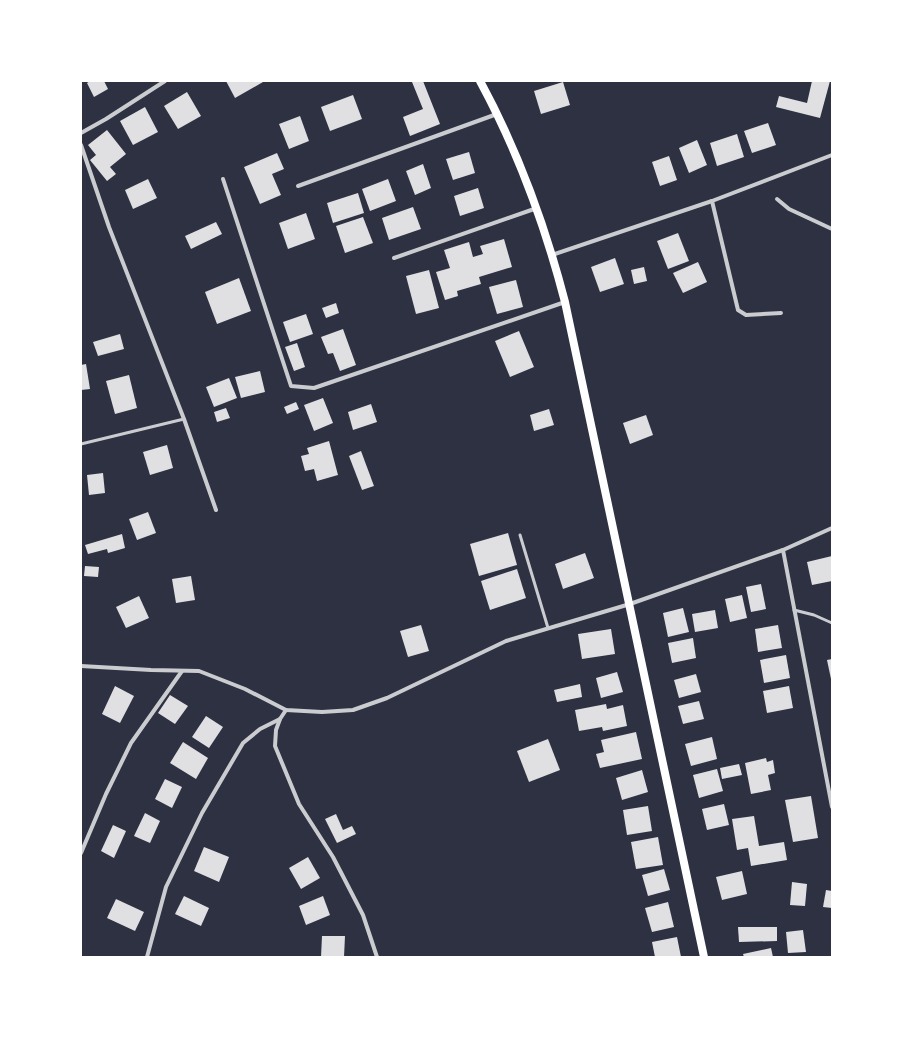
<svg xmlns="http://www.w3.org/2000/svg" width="913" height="1038" viewBox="0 0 913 1038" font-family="'Times New Roman',serif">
<rect width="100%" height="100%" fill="#2d3142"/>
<g fill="#e0e0e3">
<path d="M 90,81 L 104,81 L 108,89 L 94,97 L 87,83 Z"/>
<path d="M 226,81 L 263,81 L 263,82 L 235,98 Z"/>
<path d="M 416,81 L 423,81 L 440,124 L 410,136 L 403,117 L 423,109 L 412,82 Z"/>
<path d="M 812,81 L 830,81 L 820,118 L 776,107 L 779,96 L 807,103 Z"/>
<path d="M 563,82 L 570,105 L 541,114 L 534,91 Z"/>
<path d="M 187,92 L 201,116 L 178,129 L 164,106 Z"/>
<path d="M 353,95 L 362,119 L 330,131 L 321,107 Z"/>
<path d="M 145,107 L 158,132 L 133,145 L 120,121 Z"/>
<path d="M 300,116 L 309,141 L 289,149 L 279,124 Z"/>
<path d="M 768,123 L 776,145 L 752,153 L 744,131 Z"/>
<path d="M 107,130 L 126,154 L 110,167 L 116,174 L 107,181 L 90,160 L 96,155 L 88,145 Z"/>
<path d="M 737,134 L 744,157 L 717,166 L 710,143 Z"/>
<path d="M 697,140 L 707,165 L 689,173 L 679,148 Z"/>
<path d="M 469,152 L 475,173 L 453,180 L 446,159 Z"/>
<path d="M 277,153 L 284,169 L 272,174 L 281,195 L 260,204 L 244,167 Z"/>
<path d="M 669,156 L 677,180 L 660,186 L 652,162 Z"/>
<path d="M 423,164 L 431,188 L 415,195 L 406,171 Z"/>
<path d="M 148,179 L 157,198 L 133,209 L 125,190 Z"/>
<path d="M 388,179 L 396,201 L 370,211 L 362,189 Z"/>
<path d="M 478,188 L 484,208 L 460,216 L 454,196 Z"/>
<path d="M 358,193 L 364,213 L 333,223 L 327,203 Z"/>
<path d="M 413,207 L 421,229 L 389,240 L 382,218 Z"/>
<path d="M 306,213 L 315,239 L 288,249 L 279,223 Z"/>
<path d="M 363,217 L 373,243 L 345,253 L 336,226 Z"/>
<path d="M 216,222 L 222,234 L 191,249 L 185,236 Z"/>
<path d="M 678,233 L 689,261 L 668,269 L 657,241 Z"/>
<path d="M 504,239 L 512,267 L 479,277 L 481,284 L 457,291 L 458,296 L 445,300 L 436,272 L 450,268 L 444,250 L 469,242 L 473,257 L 483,254 L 480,246 Z"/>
<path d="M 615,258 L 624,284 L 600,292 L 591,267 Z"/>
<path d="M 698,262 L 707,282 L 683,293 L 673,273 Z"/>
<path d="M 644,267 L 647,281 L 634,284 L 631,270 Z"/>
<path d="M 429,270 L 439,308 L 416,314 L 406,276 Z"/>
<path d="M 239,278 L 251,311 L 217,324 L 205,292 Z"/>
<path d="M 516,280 L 523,307 L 497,314 L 489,287 Z"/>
<path d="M 336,303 L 339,313 L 326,318 L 322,308 Z"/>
<path d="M 306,314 L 313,334 L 290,342 L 283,322 Z"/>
<path d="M 343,329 L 356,365 L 340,371 L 333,353 L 328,354 L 321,337 Z"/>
<path d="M 519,331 L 534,367 L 510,377 L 495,341 Z"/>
<path d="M 120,334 L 124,349 L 98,356 L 93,342 Z"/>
<path d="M 297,343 L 305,367 L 294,371 L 285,347 Z"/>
<path d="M 86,364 L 90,389 L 81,390 L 81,365 Z"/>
<path d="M 260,371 L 265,392 L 241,398 L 235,377 Z"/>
<path d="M 129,375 L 137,408 L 115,414 L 106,381 Z"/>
<path d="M 229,378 L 237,398 L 214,407 L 206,387 Z"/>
<path d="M 323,398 L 333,423 L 314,431 L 304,405 Z"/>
<path d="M 296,402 L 299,409 L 287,414 L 284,407 Z"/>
<path d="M 371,404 L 377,422 L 353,430 L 348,412 Z"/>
<path d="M 226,408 L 230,418 L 217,422 L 214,412 Z"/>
<path d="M 549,409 L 554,425 L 534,431 L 530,415 Z"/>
<path d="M 646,415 L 653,435 L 630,444 L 623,423 Z"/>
<path d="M 329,441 L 338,475 L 317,481 L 314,469 L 305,471 L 301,456 L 309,454 L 307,448 Z"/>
<path d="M 167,445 L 173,468 L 150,475 L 143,452 Z"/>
<path d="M 361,451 L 374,486 L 362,490 L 349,456 Z"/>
<path d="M 103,473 L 105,493 L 89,495 L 87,475 Z"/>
<path d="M 148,512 L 156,533 L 137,540 L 129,519 Z"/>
<path d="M 508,533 L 517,565 L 479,576 L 470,544 Z"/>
<path d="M 122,534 L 125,548 L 108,553 L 107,549 L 88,554 L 85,545 Z"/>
<path d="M 585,553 L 594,578 L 563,589 L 555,564 Z"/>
<path d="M 832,556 L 832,581 L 812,585 L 807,562 Z"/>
<path d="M 85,566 L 99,567 L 98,577 L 84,576 Z"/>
<path d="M 517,569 L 526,598 L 490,610 L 481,581 Z"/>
<path d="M 191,576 L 195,600 L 176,603 L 172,579 Z"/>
<path d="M 761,584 L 766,609 L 751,612 L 746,587 Z"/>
<path d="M 742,595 L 747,618 L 730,622 L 725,599 Z"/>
<path d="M 139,596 L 149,618 L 126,628 L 116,607 Z"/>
<path d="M 683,608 L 689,632 L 668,637 L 663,613 Z"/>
<path d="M 715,610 L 718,628 L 695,632 L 692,614 Z"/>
<path d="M 421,625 L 429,651 L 408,657 L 400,631 Z"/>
<path d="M 778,625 L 782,648 L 758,652 L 755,629 Z"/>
<path d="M 611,629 L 615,654 L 582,659 L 578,634 Z"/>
<path d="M 693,638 L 696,658 L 672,663 L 668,643 Z"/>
<path d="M 786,655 L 790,678 L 764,683 L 760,660 Z"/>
<path d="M 832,659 L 832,679 L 831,679 L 827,660 Z"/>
<path d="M 617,672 L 623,692 L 601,698 L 596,678 Z"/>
<path d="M 696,674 L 701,692 L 679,698 L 674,680 Z"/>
<path d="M 580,684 L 582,697 L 557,702 L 554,690 Z"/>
<path d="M 115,686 L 134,696 L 120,723 L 102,714 Z"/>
<path d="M 789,686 L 793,708 L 767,713 L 763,691 Z"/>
<path d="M 170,695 L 188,706 L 175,724 L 158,713 Z"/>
<path d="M 699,701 L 704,719 L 683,724 L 678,706 Z"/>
<path d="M 606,704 L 607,709 L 623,705 L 627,726 L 603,731 L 602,727 L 579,731 L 575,710 Z"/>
<path d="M 206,716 L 223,727 L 209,748 L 192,737 Z"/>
<path d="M 636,732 L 642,759 L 600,768 L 596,754 L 604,752 L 601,740 Z"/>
<path d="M 712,737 L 717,759 L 691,766 L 685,744 Z"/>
<path d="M 548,739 L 560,770 L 529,782 L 517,751 Z"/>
<path d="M 183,742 L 208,758 L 196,779 L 170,763 Z"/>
<path d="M 766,758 L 767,762 L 773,760 L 775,773 L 768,775 L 771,790 L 751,794 L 745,763 Z"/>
<path d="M 739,764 L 742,775 L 722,779 L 720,768 Z"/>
<path d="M 717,769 L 723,791 L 699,798 L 693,775 Z"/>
<path d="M 642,770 L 648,792 L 622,800 L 616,778 Z"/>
<path d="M 165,779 L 182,787 L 172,808 L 155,799 Z"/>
<path d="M 811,796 L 818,838 L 793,842 L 785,800 Z"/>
<path d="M 724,804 L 729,825 L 707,830 L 702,809 Z"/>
<path d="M 648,806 L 652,831 L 627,835 L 623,810 Z"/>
<path d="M 145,813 L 160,821 L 150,843 L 134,836 Z"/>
<path d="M 336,814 L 343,830 L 352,826 L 356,834 L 337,843 L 325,819 Z"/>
<path d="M 754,816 L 759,846 L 784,842 L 787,860 L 751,866 L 748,848 L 737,850 L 732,819 Z"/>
<path d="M 113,825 L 126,831 L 114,858 L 101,851 Z"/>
<path d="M 658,837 L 663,865 L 636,869 L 631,842 Z"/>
<path d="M 204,847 L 229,857 L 219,882 L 194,871 Z"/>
<path d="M 308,857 L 320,878 L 301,889 L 289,868 Z"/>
<path d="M 664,869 L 670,890 L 648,896 L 642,875 Z"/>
<path d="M 742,871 L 747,894 L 722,900 L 716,877 Z"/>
<path d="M 792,882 L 807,884 L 805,906 L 790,905 Z"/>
<path d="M 826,890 L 832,891 L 832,908 L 823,907 Z"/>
<path d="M 184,896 L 209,908 L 201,926 L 175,914 Z"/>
<path d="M 323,896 L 330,915 L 306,925 L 299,906 Z"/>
<path d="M 116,899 L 144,912 L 135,931 L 107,918 Z"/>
<path d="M 668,902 L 674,927 L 652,932 L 645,908 Z"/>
<path d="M 738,927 L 777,927 L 777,941 L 739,942 Z"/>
<path d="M 803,930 L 806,952 L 788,953 L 786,932 Z"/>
<path d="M 322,936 L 345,936 L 344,957 L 321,957 Z"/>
<path d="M 677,937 L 681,957 L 655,957 L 652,942 Z"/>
<path d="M 771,948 L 773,957 L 744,957 L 743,954 Z"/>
</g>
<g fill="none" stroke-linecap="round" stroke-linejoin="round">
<g stroke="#caccd0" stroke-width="3">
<path d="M 81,444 L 184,419"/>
<path d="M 520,535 L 548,628"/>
<path d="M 794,610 L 814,615 L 832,623"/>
</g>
<g stroke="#caccd0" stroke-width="4">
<path d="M 81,133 L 106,119 L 165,81"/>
<path d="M 81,145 L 109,227 L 184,419 L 216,510"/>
<path d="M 223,179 L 291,386 L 314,388 L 565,302"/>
<path d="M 298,186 L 497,114"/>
<path d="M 777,199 L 789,209 L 832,229"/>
<path d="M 712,201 L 738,310 L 746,315 L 781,313"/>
<path d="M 552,255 L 712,201 L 832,155"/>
<path d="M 394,258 L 537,208"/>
<path d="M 783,550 L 832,807"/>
<path d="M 81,666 L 151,670 L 199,671 L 245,689 L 286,710 L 322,712 L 353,710 L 387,698 L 506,641 L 630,604 L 783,550 L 832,528"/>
<path d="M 280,719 L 276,730 L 275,746 L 299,804 L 333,857 L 363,915 L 377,957"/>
<path d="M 81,853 L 106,794 L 131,743 L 182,671"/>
<path d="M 147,957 L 166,887 L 202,813 L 243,743 L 260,729 L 280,719 L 286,710"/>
</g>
<path stroke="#fff" stroke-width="8" d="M 480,81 C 518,151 545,225 565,302 L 704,957"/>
</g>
<rect width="913" height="1038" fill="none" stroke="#ffffff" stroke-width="164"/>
</svg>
